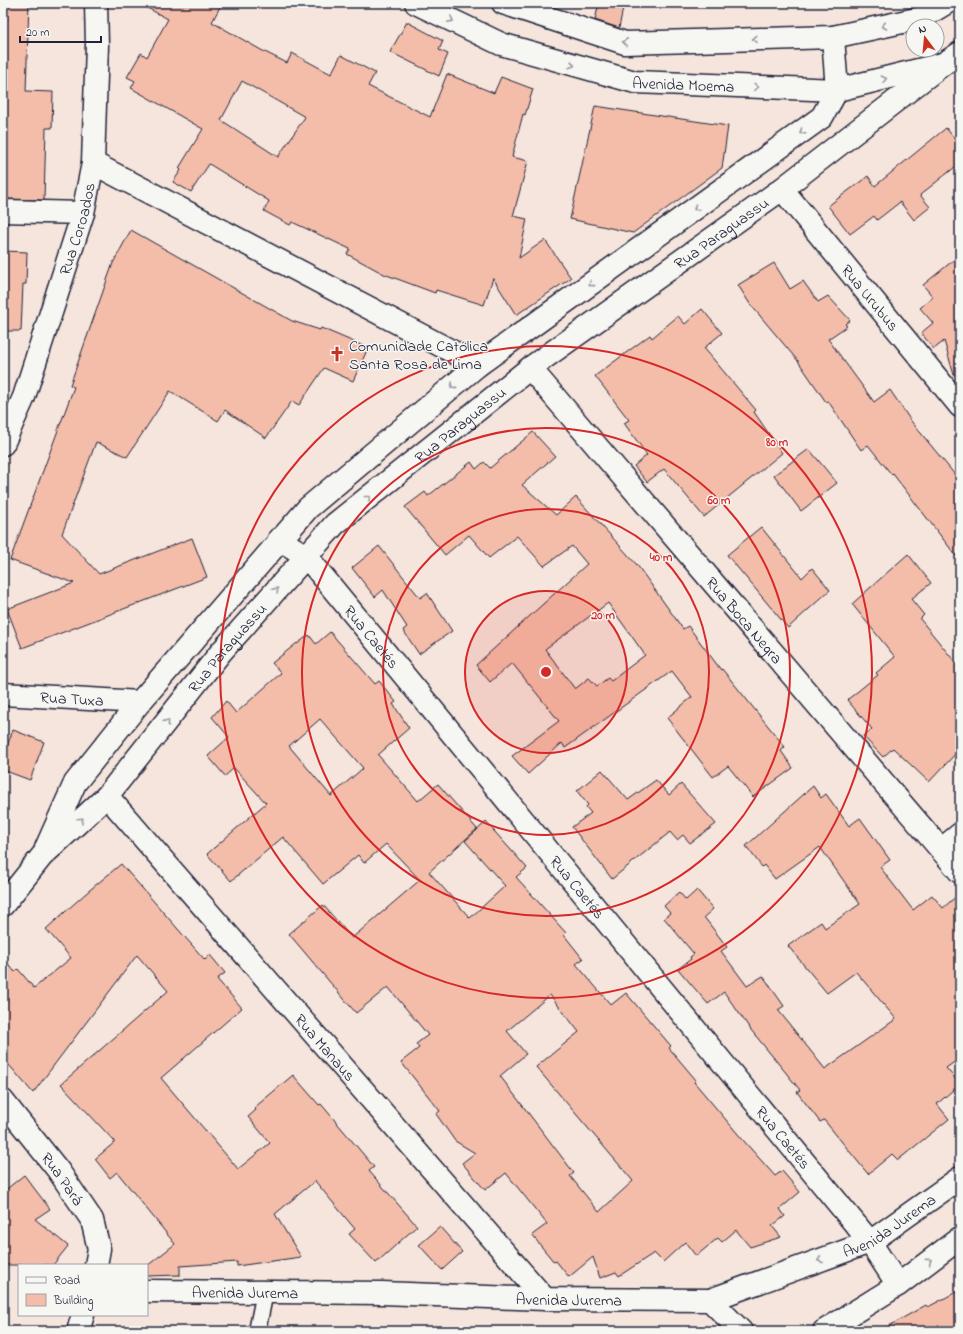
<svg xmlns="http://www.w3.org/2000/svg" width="963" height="1334" viewBox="0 0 963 1334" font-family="'Indie Flower',sans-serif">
<rect width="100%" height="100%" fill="#f5e5dc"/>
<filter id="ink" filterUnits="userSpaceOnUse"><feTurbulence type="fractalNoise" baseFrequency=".025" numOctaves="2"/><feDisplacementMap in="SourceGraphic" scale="8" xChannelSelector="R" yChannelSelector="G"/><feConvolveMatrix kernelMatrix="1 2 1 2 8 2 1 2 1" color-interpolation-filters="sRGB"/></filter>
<g filter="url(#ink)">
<path fill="#b3efb4" stroke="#6a8878" d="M 274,1326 L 379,1331 L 273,1331 Z"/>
<g fill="#f4bda9" stroke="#22223b" fill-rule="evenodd">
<path d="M 7,3 L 29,3 L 26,91 L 53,92 L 52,128 L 46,128 L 44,200 L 3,199 L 3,21 L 7,21 Z"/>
<path d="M 138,3 L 222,3 L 212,22 L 261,50 L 287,63 L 292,53 L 331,74 L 341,55 L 375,73 L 368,86 L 430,117 L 447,74 L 494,93 L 501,77 L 533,89 L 525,115 L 523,114 L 512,157 L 528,161 L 513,216 L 527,219 L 519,258 L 545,240 L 571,278 L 516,315 L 493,278 L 484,305 L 436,290 L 435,293 L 384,274 L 347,254 L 350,249 L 292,222 L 290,225 L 264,211 L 269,201 L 209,164 L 191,192 L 173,182 L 181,170 L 179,168 L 203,129 L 131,88 L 135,81 L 127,77 L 141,53 L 147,57 L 168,19 ZM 242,81 L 305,117 L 278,157 L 221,120 Z"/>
<path d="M 599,3 L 624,3 L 619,28 L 595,20 Z"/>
<path d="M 407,22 L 443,41 L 439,50 L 448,54 L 439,76 L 390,52 Z"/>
<path d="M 595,106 L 728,126 L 722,168 L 633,233 L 570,219 Z"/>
<path d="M 946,128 L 960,145 L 960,163 L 920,195 L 930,207 L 914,220 L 900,202 L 877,220 L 874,216 L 850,234 L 828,206 L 868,176 L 875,186 Z"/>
<path d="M 131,230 L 292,321 L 320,330 L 321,328 L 368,348 L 353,381 L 324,368 L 299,405 L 292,401 L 266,438 L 225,410 L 218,421 L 170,391 L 127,457 L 96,442 L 62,534 L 99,574 L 192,538 L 207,577 L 22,648 L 7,609 L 74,583 L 10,560 L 74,387 L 70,385 L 113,263 Z"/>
<path d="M 3,251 L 27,252 L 26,284 L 23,284 L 21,331 L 3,331 Z"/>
<path d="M 960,255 L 960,374 L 954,375 L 944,341 L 934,349 L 921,333 L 933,323 L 920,308 L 933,297 L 923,285 Z"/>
<path d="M 774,263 L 790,289 L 803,281 L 818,302 L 828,296 L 850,320 L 845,324 L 847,326 L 828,339 L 874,402 L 890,390 L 911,421 L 960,481 L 960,561 L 893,474 L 892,475 L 868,445 L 861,450 L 828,401 L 826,402 L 798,361 L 750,304 L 738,285 Z"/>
<path d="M 702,309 L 722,333 L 704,348 L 756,410 L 754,412 L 782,453 L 704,517 L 664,469 L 647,482 L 634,466 L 647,455 L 624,423 L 629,420 L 595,376 L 650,335 L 652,338 L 678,316 L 685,324 Z"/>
<path d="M 533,432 L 555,456 L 522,485 L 556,515 L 576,497 L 637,565 L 683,629 L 688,626 L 721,670 L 722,669 L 785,747 L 781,751 L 793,768 L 753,797 L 728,766 L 713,777 L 667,718 L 692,697 L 672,671 L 565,748 L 562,743 L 528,774 L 512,756 L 559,721 L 512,663 L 490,682 L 476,665 L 587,564 L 572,546 L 544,566 L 517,536 L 489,558 L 469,535 L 445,555 L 405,507 L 425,492 L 428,496 L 471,462 L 476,469 L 484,462 L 490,468 ZM 608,603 L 645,655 L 611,681 L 608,678 L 597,686 L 589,678 L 575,689 L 545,649 Z"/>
<path d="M 809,449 L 837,483 L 801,511 L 774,475 Z"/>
<path d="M 761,527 L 802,578 L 812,568 L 830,590 L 788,628 L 727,555 Z"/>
<path d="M 379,546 L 420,598 L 427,593 L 452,631 L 419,654 L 403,630 L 407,627 L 383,590 L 375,597 L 352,568 Z"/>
<path d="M 908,554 L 931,583 L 911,599 L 924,615 L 920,619 L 960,668 L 960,749 L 929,782 L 893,748 L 883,757 L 863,736 L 872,729 L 847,700 L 878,675 L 876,673 L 895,657 L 852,604 Z"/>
<path d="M 330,632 L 375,684 L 379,681 L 396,702 L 393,704 L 409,728 L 378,755 L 418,801 L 438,784 L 477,829 L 429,872 L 470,918 L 505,886 L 465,841 L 486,822 L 527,868 L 516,877 L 566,933 L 564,935 L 583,959 L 576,964 L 611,1005 L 626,993 L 671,1046 L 669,1048 L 696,1080 L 694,1082 L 743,1140 L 775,1176 L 782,1171 L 800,1192 L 780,1209 L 785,1216 L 772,1226 L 781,1237 L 750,1247 L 736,1230 L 722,1242 L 718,1238 L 696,1256 L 685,1242 L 663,1262 L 654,1253 L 619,1276 L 616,1272 L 600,1278 L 593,1257 L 569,1277 L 556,1261 L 554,1262 L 532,1235 L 547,1224 L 506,1173 L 485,1190 L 462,1163 L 475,1153 L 455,1141 L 436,1114 L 440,1111 L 401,1062 L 419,1048 L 416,1044 L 428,1035 L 388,987 L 356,1013 L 289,934 L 323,905 L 352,938 L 420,880 L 386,844 L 364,863 L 358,855 L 323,884 L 283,837 L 231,881 L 207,854 L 266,803 L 234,768 L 225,776 L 208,756 L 229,737 L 212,717 L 226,701 L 236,713 L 281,673 L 272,663 L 297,643 L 297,644 L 309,635 L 316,644 ZM 320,719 L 363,768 L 331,796 L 289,746 ZM 550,995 L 579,1032 L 536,1067 L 633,1181 L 599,1212 L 570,1176 L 574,1173 L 500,1076 L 526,1054 L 507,1031 Z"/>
<path d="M 13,730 L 44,742 L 30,780 L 3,770 L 3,757 Z"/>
<path d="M 602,770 L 628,800 L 656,780 L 669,795 L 681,784 L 716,824 L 690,843 L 683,835 L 677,840 L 670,832 L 612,879 L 572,827 L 591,813 L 586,807 L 588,805 L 577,791 Z"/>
<path d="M 813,786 L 821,798 L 826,794 L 849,826 L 860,818 L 890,860 L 880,867 L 913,910 L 932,895 L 943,908 L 960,893 L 960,1058 L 946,1068 L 960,1084 L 937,1104 L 949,1119 L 898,1160 L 892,1154 L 868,1174 L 824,1120 L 820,1122 L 797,1092 L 800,1090 L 751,1030 L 724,992 L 708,1004 L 678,969 L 691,959 L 690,957 L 694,954 L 664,918 L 670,913 L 664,906 L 679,892 L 686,900 L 697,890 L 713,909 L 704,917 L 727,947 L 721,951 L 747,986 L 763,976 L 784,1006 L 778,1010 L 825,1069 L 896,1019 L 856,972 L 827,993 L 788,946 L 821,922 L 825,928 L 860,904 L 820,847 L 775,879 L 764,865 L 762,867 L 746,846 Z"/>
<path d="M 121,864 L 205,960 L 210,955 L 225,973 L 217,979 L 242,1008 L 161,1078 L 238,1169 L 270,1143 L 248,1117 L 256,1110 L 254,1108 L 293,1075 L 319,1105 L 321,1104 L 374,1167 L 369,1171 L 417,1226 L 376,1263 L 349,1234 L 355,1229 L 315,1181 L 275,1214 L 301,1257 L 237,1266 L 237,1262 L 180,1266 L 180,1275 L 147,1276 L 147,1266 L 175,1244 L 117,1172 L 110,1178 L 95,1159 L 115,1142 L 61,1084 L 168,991 L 137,955 L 33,1093 L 3,1058 L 3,958 L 15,972 L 18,969 L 34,988 L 71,958 L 46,929 L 85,894 Z"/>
<path d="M 24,1175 L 50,1209 L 35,1219 L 68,1246 L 53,1265 L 3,1265 L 3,1192 Z"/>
<path d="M 440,1227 L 462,1252 L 442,1270 L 419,1245 Z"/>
<path d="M 960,1290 L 960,1331 L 880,1331 L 926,1305 L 928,1307 Z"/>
</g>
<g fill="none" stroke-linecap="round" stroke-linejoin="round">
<defs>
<path id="lane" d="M 257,1331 L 265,1292"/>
<g id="street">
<path d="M 93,163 L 478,365"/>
<path id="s1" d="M 782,189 L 960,406"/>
<path d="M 3,211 L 83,213"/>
<path id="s2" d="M 530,368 L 960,872"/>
<path id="s3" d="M 3,444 L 24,397 L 83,213 L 93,163 L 97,45 L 96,3"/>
<path id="s4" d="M 279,539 L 306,556 L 870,1242"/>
<path id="s5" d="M 3,694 L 140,702"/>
<path id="s6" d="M 107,796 L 545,1299"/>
<path d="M 942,849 L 960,834"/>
</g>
<g id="secondary">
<path id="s7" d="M 416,3 L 501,44 L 635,82 L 837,90 L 943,64 L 960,53"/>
<path d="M 503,3 L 625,43 L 833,37 L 921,18 L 946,3"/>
<path d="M 46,848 L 75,783 L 140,702 L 308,508 L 478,365 L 822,117 L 837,90 L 833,37"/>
<path id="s8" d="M 3,905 L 42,856 L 107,796 L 221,652 L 335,524 L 530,368 L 782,189 L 943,64"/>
<path id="s9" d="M 3,1101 L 58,1170 L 92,1220 L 99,1249 L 96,1265"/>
<path d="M 870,1242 L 898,1285"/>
<path id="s10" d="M 147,1291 L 382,1293 L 545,1299 L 710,1300 L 870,1242 L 960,1178"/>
<path d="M 710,1300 L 741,1331"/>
<path d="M 78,1331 L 83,1315"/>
<path d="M 824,1331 L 898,1285 L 960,1238"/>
</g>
</defs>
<use href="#lane" stroke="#22223b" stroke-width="19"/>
<use href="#street" stroke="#22223b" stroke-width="25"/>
<use href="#secondary" stroke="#22223b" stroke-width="25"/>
<use href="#lane" stroke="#f6f6f2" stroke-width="16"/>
<use href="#street" stroke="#f6f6f2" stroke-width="22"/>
<use href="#secondary" stroke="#f6f6f2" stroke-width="22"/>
</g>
<defs><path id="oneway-chevron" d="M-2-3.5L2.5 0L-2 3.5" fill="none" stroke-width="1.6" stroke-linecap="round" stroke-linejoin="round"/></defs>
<g stroke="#9797a0">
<use href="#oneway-chevron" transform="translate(451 20) rotate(26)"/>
<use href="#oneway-chevron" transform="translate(884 26) rotate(168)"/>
<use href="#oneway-chevron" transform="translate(755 39) rotate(178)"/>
<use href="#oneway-chevron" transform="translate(625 42) rotate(-172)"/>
<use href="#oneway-chevron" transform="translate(572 65) rotate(16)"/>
<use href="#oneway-chevron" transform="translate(884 79) rotate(-14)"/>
<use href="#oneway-chevron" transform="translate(756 87) rotate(2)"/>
<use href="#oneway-chevron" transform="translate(802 132) rotate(144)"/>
<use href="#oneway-chevron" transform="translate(696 208) rotate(144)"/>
<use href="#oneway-chevron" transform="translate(591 284) rotate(144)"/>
<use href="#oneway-chevron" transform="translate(453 386) rotate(140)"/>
<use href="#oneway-chevron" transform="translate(368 498) rotate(-39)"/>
<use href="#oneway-chevron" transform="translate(276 590) rotate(-49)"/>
<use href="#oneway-chevron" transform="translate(167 722) rotate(-51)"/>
<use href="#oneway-chevron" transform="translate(81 820) rotate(-43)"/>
<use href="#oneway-chevron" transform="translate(820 1260) rotate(160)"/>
<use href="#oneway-chevron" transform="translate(929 1261) rotate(-37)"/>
</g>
</g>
<circle cx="546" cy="672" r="81" fill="#d62828" fill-opacity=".12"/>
<g fill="none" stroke="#d62828" stroke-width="2">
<circle cx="546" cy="672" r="81"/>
<circle cx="546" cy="672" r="163"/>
<circle cx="546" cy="672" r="244"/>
<circle cx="546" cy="672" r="326"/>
</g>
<defs>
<symbol id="church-bare" viewBox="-9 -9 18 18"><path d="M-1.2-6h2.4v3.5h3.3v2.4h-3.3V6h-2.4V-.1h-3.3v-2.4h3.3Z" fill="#c8321e" stroke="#f6f6f2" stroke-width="2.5" paint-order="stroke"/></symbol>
</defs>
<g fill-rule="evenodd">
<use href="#church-bare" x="326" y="343" width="22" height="22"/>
</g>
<g text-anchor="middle" stroke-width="3" stroke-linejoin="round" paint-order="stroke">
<g font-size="16" fill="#22223b" stroke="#f6f6f2">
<text dy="6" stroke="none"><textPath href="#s7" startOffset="282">Avenida Moema</textPath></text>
<text dy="6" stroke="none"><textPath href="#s3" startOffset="228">Rua Coroados</textPath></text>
<text dy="6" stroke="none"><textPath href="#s8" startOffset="990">Rua Paraguassu</textPath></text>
<text dy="6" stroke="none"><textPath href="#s1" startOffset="140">Rua Urubus</textPath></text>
<text dy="6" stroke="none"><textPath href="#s8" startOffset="666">Rua Paraguassu</textPath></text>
<text dy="6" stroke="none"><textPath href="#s2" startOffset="331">Rua Boca Negra</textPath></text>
<text dy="6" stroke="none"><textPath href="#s4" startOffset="136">Rua Caetés</textPath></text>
<text dy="6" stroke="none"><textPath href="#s8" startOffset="342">Rua Paraguassu</textPath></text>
<text dy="6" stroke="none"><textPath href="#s5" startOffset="69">Rua Tuxa</textPath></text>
<text dy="6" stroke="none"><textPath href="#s4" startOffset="460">Rua Caetés</textPath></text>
<text dy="6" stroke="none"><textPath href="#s6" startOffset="333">Rua Manaus</textPath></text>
<text dy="6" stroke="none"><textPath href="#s4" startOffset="784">Rua Caetés</textPath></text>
<text dy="6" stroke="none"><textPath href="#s9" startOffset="98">Rua Pará</textPath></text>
<text dy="6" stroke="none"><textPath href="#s10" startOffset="758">Avenida Jurema</textPath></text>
<text dy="6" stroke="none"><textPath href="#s10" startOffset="98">Avenida Jurema</textPath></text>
<text dy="6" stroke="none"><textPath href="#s10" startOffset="422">Avenida Jurema</textPath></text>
</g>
<g font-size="16" fill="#22223b" stroke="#f6f6f2" text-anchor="start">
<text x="349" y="351">Comunidade Católica<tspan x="349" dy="18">Santa Rosa de Lima</tspan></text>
</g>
</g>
<circle cx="546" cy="672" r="6" fill="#d62828" stroke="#f6f6f2" stroke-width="2"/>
<g font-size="12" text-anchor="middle" font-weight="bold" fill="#d62828" stroke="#f6f6f2" stroke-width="3" stroke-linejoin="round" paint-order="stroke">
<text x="777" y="446">80 m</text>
<text x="719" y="504">60 m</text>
<text x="661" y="561">40 m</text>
<text x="603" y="619">20 m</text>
</g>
<rect width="963" height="1334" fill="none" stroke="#f6f6f2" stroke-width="16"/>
<rect x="8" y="8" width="947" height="1318" fill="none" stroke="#22223b" stroke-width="1.5" filter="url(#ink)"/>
<rect x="18" y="1264" width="130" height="52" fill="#f6f6f2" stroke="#a1a1a9"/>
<rect x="26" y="1277" width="20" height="6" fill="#f6f6f2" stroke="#a1a1a9"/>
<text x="54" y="1284" font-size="12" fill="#22223b">Road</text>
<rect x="26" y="1294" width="20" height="12" fill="#f4bda9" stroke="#a1a1a9"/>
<text x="54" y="1304" font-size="12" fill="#22223b">Building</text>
<g transform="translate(925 38) rotate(344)"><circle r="19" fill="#f6f6f2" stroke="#a1a1a9"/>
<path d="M0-3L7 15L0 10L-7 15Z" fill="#c8321e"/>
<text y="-6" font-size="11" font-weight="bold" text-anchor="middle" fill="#22223b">N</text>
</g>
<path d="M20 36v6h81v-6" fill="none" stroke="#22223b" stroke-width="2"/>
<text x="26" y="36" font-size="12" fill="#22223b" stroke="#f6f6f2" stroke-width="3" paint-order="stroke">20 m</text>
</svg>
